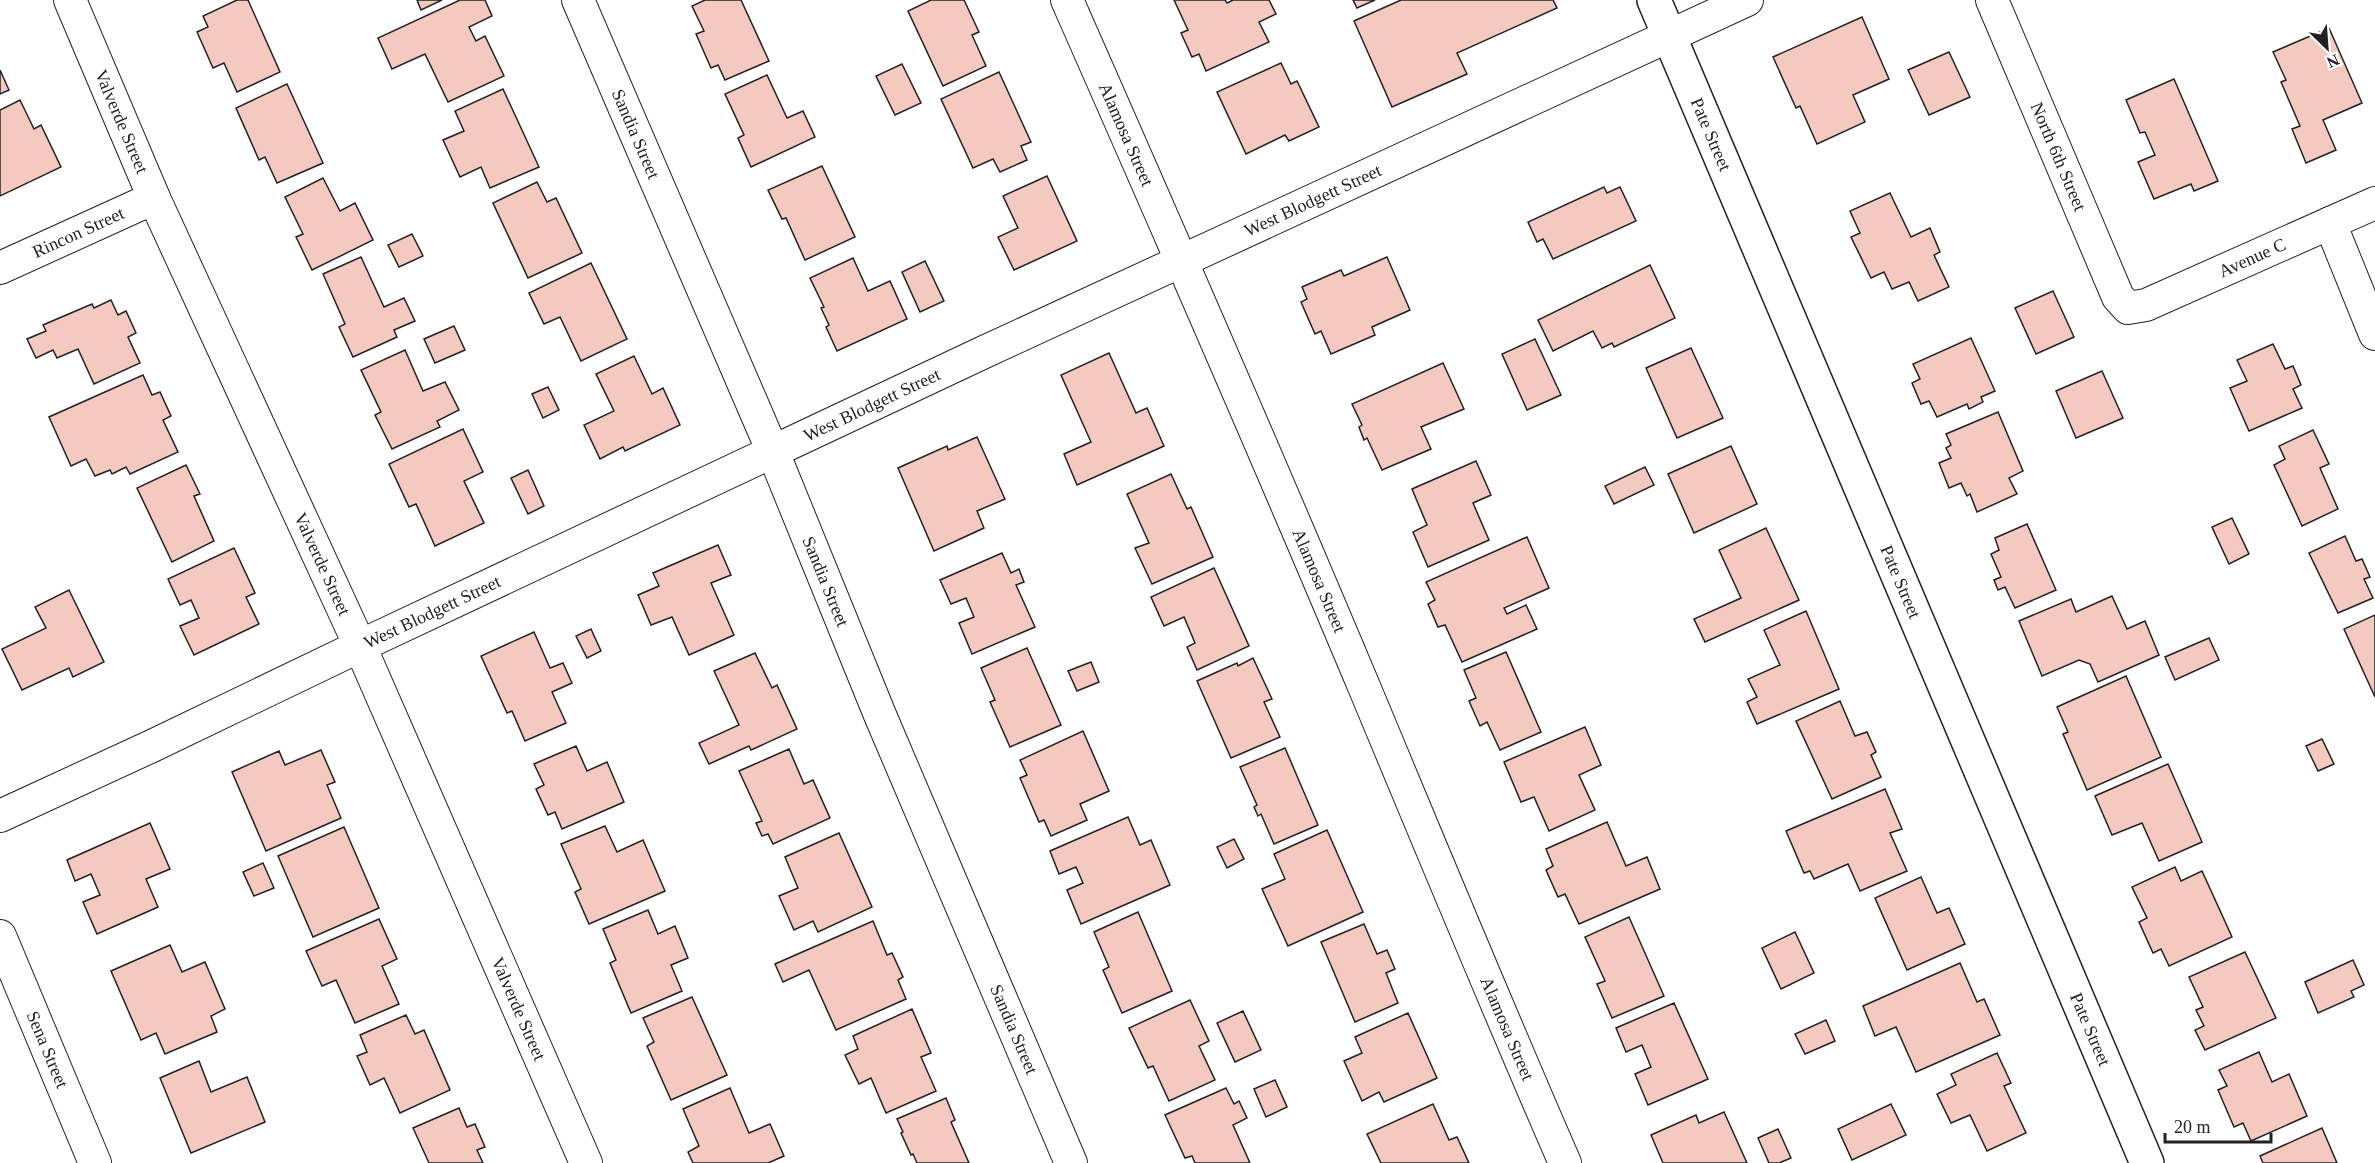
<svg xmlns="http://www.w3.org/2000/svg" width="2375" height="1163" viewBox="0 0 2375 1163" font-family="'Times New Roman',serif">
<rect width="100%" height="100%" fill="#fff"/>
<g fill="#f3c9c0" stroke="#222" stroke-width="1.5">
<path d="M 237,0 L 248,0 L 280,72 L 237,92 L 224,63 L 213,68 L 197,32 L 208,27 L 203,16 Z"/>
<path d="M 417,0 L 442,0 L 421,10 Z"/>
<path d="M 460,0 L 485,0 L 492,16 L 469,27 L 476,41 L 485,36 L 504,76 L 448,102 L 425,54 L 392,69 L 378,38 Z"/>
<path d="M 705,0 L 741,0 L 769,61 L 725,80 L 718,65 L 711,68 L 696,34 L 704,31 L 692,6 Z"/>
<path d="M 931,0 L 964,0 L 979,32 L 972,35 L 986,66 L 943,86 L 908,11 Z"/>
<path d="M 1174,0 L 1225,0 L 1227,3 L 1233,0 L 1269,0 L 1276,14 L 1259,22 L 1269,42 L 1206,71 L 1199,54 L 1192,57 L 1181,33 L 1188,30 Z"/>
<path d="M 1353,0 L 1375,0 L 1357,8 Z"/>
<path d="M 1401,0 L 1553,0 L 1557,8 L 1457,53 L 1467,74 L 1392,107 L 1354,21 Z"/>
<path d="M 1862,17 L 1889,79 L 1853,95 L 1865,122 L 1817,144 L 1800,106 L 1796,108 L 1773,57 Z"/>
<path d="M 2329,28 L 2362,103 L 2323,120 L 2336,150 L 2306,163 L 2292,129 L 2300,126 L 2281,82 L 2286,80 L 2273,52 Z"/>
<path d="M 1949,52 L 1970,97 L 1929,115 L 1908,70 Z"/>
<path d="M 1281,63 L 1291,84 L 1297,81 L 1319,127 L 1289,141 L 1285,135 L 1246,154 L 1217,92 Z"/>
<path d="M 902,64 L 921,103 L 895,115 L 876,76 Z"/>
<path d="M 0,70 L 9,90 L 0,94 Z"/>
<path d="M 999,72 L 1031,142 L 1021,146 L 1027,160 L 1000,172 L 993,159 L 973,168 L 941,99 Z"/>
<path d="M 767,75 L 787,118 L 803,111 L 815,137 L 751,167 L 738,138 L 744,135 L 725,94 Z"/>
<path d="M 2174,79 L 2218,181 L 2194,191 L 2191,184 L 2154,199 L 2138,162 L 2155,155 L 2145,132 L 2140,133 L 2126,100 Z"/>
<path d="M 287,84 L 323,163 L 277,183 L 265,157 L 259,160 L 236,108 Z"/>
<path d="M 503,89 L 539,167 L 490,188 L 481,167 L 460,177 L 443,140 L 464,131 L 455,111 Z"/>
<path d="M 20,100 L 34,129 L 41,125 L 61,167 L 0,196 L 0,110 Z"/>
<path d="M 822,166 L 855,237 L 805,260 L 786,218 L 782,219 L 768,190 Z"/>
<path d="M 1047,176 L 1077,241 L 1014,270 L 998,237 L 1018,228 L 1003,196 Z"/>
<path d="M 323,178 L 340,211 L 355,203 L 373,240 L 312,270 L 296,237 L 303,234 L 285,197 Z"/>
<path d="M 537,182 L 547,202 L 556,198 L 582,253 L 528,278 L 493,203 Z"/>
<path d="M 1604,187 L 1607,193 L 1620,187 L 1636,221 L 1553,259 L 1543,239 L 1537,242 L 1528,222 Z"/>
<path d="M 1890,193 L 1911,237 L 1930,228 L 1940,252 L 1934,255 L 1949,287 L 1918,301 L 1909,282 L 1892,289 L 1884,272 L 1871,278 L 1851,237 L 1860,233 L 1850,211 Z"/>
<path d="M 412,234 L 423,256 L 399,267 L 388,245 Z"/>
<path d="M 361,257 L 384,307 L 404,298 L 415,321 L 394,330 L 397,337 L 353,357 L 339,327 L 345,324 L 323,274 Z"/>
<path d="M 1387,257 L 1410,310 L 1372,327 L 1375,335 L 1331,354 L 1321,331 L 1315,334 L 1301,302 L 1307,299 L 1302,287 L 1341,270 L 1344,276 Z"/>
<path d="M 853,258 L 868,291 L 890,281 L 907,319 L 837,351 L 826,327 L 829,325 L 821,308 L 824,307 L 810,278 Z"/>
<path d="M 925,261 L 944,301 L 920,312 L 902,272 Z"/>
<path d="M 591,263 L 627,339 L 581,361 L 560,317 L 544,324 L 529,293 Z"/>
<path d="M 1650,265 L 1675,318 L 1614,347 L 1612,343 L 1602,348 L 1593,331 L 1553,351 L 1538,320 Z"/>
<path d="M 2053,291 L 2074,337 L 2036,354 L 2015,308 Z"/>
<path d="M 111,300 L 118,315 L 126,311 L 136,333 L 128,337 L 140,363 L 94,384 L 78,349 L 57,358 L 53,350 L 36,358 L 27,339 L 46,331 L 43,325 L 92,304 L 94,308 Z"/>
<path d="M 454,326 L 465,350 L 435,363 L 424,339 Z"/>
<path d="M 1971,338 L 1995,391 L 1981,397 L 1983,402 L 1969,409 L 1967,404 L 1937,417 L 1929,401 L 1921,404 L 1912,383 L 1920,379 L 1913,364 Z"/>
<path d="M 1535,339 L 1561,395 L 1527,410 L 1502,354 Z"/>
<path d="M 2273,344 L 2285,369 L 2293,366 L 2301,385 L 2293,389 L 2302,408 L 2249,431 L 2230,388 L 2247,381 L 2237,360 Z"/>
<path d="M 1691,348 L 1723,418 L 1677,438 L 1646,368 Z"/>
<path d="M 405,350 L 423,391 L 445,382 L 459,410 L 437,421 L 440,427 L 392,449 L 375,415 L 381,412 L 361,370 Z"/>
<path d="M 1109,353 L 1136,413 L 1147,408 L 1164,446 L 1077,485 L 1064,454 L 1091,442 L 1061,375 Z"/>
<path d="M 634,356 L 652,394 L 663,388 L 680,425 L 625,451 L 623,447 L 600,459 L 584,425 L 614,411 L 596,374 Z"/>
<path d="M 1443,363 L 1464,409 L 1421,427 L 1431,449 L 1382,470 L 1367,438 L 1364,440 L 1359,427 L 1362,425 L 1352,404 Z"/>
<path d="M 2102,371 L 2123,418 L 2076,438 L 2056,391 Z"/>
<path d="M 143,375 L 152,395 L 160,392 L 171,416 L 163,420 L 178,452 L 130,474 L 126,467 L 112,474 L 110,470 L 95,476 L 86,459 L 71,466 L 49,417 Z"/>
<path d="M 548,387 L 559,410 L 543,418 L 532,394 Z"/>
<path d="M 1998,412 L 2023,471 L 2009,478 L 2017,494 L 1977,512 L 1970,494 L 1967,496 L 1961,483 L 1949,488 L 1939,463 L 1951,458 L 1946,448 L 1951,445 L 1946,434 Z"/>
<path d="M 463,429 L 483,472 L 464,481 L 484,523 L 435,546 L 416,504 L 409,507 L 389,464 Z"/>
<path d="M 2313,430 L 2329,464 L 2320,468 L 2338,509 L 2302,526 L 2274,465 L 2285,459 L 2279,446 Z"/>
<path d="M 977,437 L 1005,499 L 977,511 L 984,528 L 934,551 L 898,468 L 947,446 L 948,450 Z"/>
<path d="M 1731,446 L 1757,504 L 1694,533 L 1668,474 Z"/>
<path d="M 1476,461 L 1491,495 L 1473,503 L 1489,540 L 1428,567 L 1413,532 L 1427,525 L 1412,489 Z"/>
<path d="M 186,465 L 200,494 L 194,496 L 214,541 L 172,562 L 137,488 Z"/>
<path d="M 1645,467 L 1654,485 L 1614,504 L 1605,486 Z"/>
<path d="M 528,470 L 544,506 L 528,514 L 511,478 Z"/>
<path d="M 1171,474 L 1187,509 L 1191,507 L 1213,557 L 1152,584 L 1135,548 L 1149,543 L 1127,494 Z"/>
<path d="M 2232,518 L 2249,554 L 2229,564 L 2212,527 Z"/>
<path d="M 2027,524 L 2056,590 L 2015,608 L 2005,587 L 1998,590 L 1994,580 L 2001,577 L 1991,554 L 1999,550 L 1995,538 Z"/>
<path d="M 1766,528 L 1799,600 L 1705,642 L 1694,619 L 1741,598 L 1719,550 Z"/>
<path d="M 2345,536 L 2356,561 L 2362,559 L 2370,577 L 2364,579 L 2373,598 L 2338,613 L 2309,553 Z"/>
<path d="M 1527,537 L 1549,588 L 1504,608 L 1507,614 L 1526,605 L 1537,629 L 1462,662 L 1445,625 L 1438,627 L 1428,604 L 1435,600 L 1426,582 Z"/>
<path d="M 718,545 L 731,575 L 711,583 L 734,635 L 689,655 L 672,617 L 651,625 L 638,595 L 659,586 L 653,573 Z"/>
<path d="M 234,548 L 255,593 L 246,597 L 259,624 L 194,655 L 180,626 L 199,618 L 191,600 L 180,605 L 168,579 Z"/>
<path d="M 1002,553 L 1011,573 L 1019,569 L 1024,582 L 1016,585 L 1035,627 L 972,654 L 959,623 L 974,617 L 966,598 L 951,604 L 940,580 Z"/>
<path d="M 1214,568 L 1249,646 L 1197,670 L 1187,647 L 1195,643 L 1184,617 L 1164,626 L 1151,597 Z"/>
<path d="M 69,590 L 104,662 L 73,677 L 69,668 L 22,690 L 2,649 L 46,628 L 35,607 Z"/>
<path d="M 2112,596 L 2127,629 L 2145,621 L 2159,655 L 2098,682 L 2090,664 L 2079,660 L 2042,676 L 2019,621 L 2071,599 L 2076,612 Z"/>
<path d="M 1806,611 L 1839,689 L 1757,724 L 1747,702 L 1757,697 L 1748,679 L 1780,665 L 1764,630 Z"/>
<path d="M 2375,615 L 2375,697 L 2344,629 Z"/>
<path d="M 591,629 L 601,651 L 587,658 L 576,636 Z"/>
<path d="M 534,632 L 550,668 L 563,663 L 572,683 L 552,692 L 566,723 L 525,741 L 512,711 L 507,713 L 481,656 Z"/>
<path d="M 2209,638 L 2219,660 L 2175,680 L 2165,657 Z"/>
<path d="M 1027,648 L 1061,725 L 1010,747 L 990,702 L 995,700 L 981,668 Z"/>
<path d="M 1506,652 L 1541,732 L 1500,750 L 1487,722 L 1480,726 L 1469,701 L 1476,698 L 1464,670 Z"/>
<path d="M 755,653 L 772,688 L 777,685 L 797,729 L 751,750 L 749,746 L 709,764 L 699,743 L 739,725 L 714,671 Z"/>
<path d="M 1253,658 L 1272,699 L 1264,702 L 1280,737 L 1231,758 L 1197,681 L 1237,663 L 1238,666 Z"/>
<path d="M 1091,662 L 1099,682 L 1077,691 L 1068,671 Z"/>
<path d="M 2126,676 L 2161,757 L 2087,790 L 2063,734 L 2068,732 L 2057,707 Z"/>
<path d="M 1840,701 L 1855,736 L 1867,732 L 1876,752 L 1871,755 L 1881,777 L 1832,799 L 1796,721 Z"/>
<path d="M 1585,727 L 1601,765 L 1579,775 L 1595,810 L 1549,831 L 1534,797 L 1521,802 L 1504,762 Z"/>
<path d="M 1083,731 L 1109,791 L 1080,804 L 1087,820 L 1051,836 L 1044,820 L 1039,822 L 1020,778 L 1027,775 L 1020,760 Z"/>
<path d="M 2322,739 L 2334,764 L 2318,771 L 2306,746 Z"/>
<path d="M 576,746 L 587,771 L 607,762 L 624,802 L 562,829 L 555,812 L 548,815 L 536,789 L 544,785 L 534,764 Z"/>
<path d="M 1285,748 L 1318,825 L 1274,844 L 1261,814 L 1258,816 L 1254,807 L 1257,805 L 1240,767 Z"/>
<path d="M 789,749 L 804,784 L 813,780 L 830,818 L 773,844 L 768,834 L 762,836 L 756,823 L 762,821 L 739,771 Z"/>
<path d="M 321,750 L 335,782 L 327,785 L 341,818 L 266,851 L 232,772 L 279,751 L 285,765 Z"/>
<path d="M 2168,764 L 2202,842 L 2159,861 L 2142,823 L 2112,835 L 2095,796 Z"/>
<path d="M 1885,789 L 1902,829 L 1890,833 L 1907,871 L 1860,891 L 1848,864 L 1814,879 L 1810,871 L 1804,873 L 1786,831 Z"/>
<path d="M 1128,817 L 1140,845 L 1151,840 L 1170,885 L 1081,924 L 1067,890 L 1083,883 L 1076,867 L 1059,874 L 1050,851 Z"/>
<path d="M 1607,822 L 1626,866 L 1647,857 L 1660,889 L 1579,924 L 1565,894 L 1558,897 L 1546,870 L 1553,866 L 1546,849 Z"/>
<path d="M 150,823 L 170,869 L 146,879 L 158,907 L 97,934 L 83,902 L 100,895 L 91,874 L 75,881 L 67,860 Z"/>
<path d="M 605,826 L 617,852 L 643,840 L 665,891 L 589,924 L 575,892 L 581,889 L 561,844 Z"/>
<path d="M 344,827 L 379,908 L 313,937 L 278,856 Z"/>
<path d="M 1327,830 L 1363,912 L 1288,946 L 1262,889 L 1285,879 L 1274,854 Z"/>
<path d="M 839,833 L 872,907 L 818,932 L 813,921 L 794,930 L 779,896 L 798,888 L 785,857 Z"/>
<path d="M 1234,839 L 1244,859 L 1227,868 L 1217,847 Z"/>
<path d="M 263,863 L 274,888 L 254,896 L 243,872 Z"/>
<path d="M 2175,867 L 2181,881 L 2202,871 L 2232,937 L 2169,966 L 2161,949 L 2153,953 L 2139,922 L 2147,918 L 2132,887 Z"/>
<path d="M 1921,877 L 1937,913 L 1949,908 L 1965,944 L 1907,970 L 1875,898 Z"/>
<path d="M 648,910 L 658,934 L 675,926 L 688,958 L 671,965 L 682,991 L 631,1013 L 610,963 L 616,960 L 603,929 Z"/>
<path d="M 1138,912 L 1172,991 L 1122,1013 L 1103,970 L 1109,967 L 1094,932 Z"/>
<path d="M 1629,917 L 1664,996 L 1612,1018 L 1597,984 L 1605,981 L 1585,937 Z"/>
<path d="M 379,919 L 397,959 L 382,966 L 399,1004 L 355,1023 L 336,980 L 322,986 L 306,951 Z"/>
<path d="M 873,921 L 887,955 L 892,953 L 903,977 L 898,980 L 906,999 L 836,1030 L 809,970 L 783,982 L 775,964 Z"/>
<path d="M 1364,924 L 1377,954 L 1387,950 L 1395,969 L 1386,973 L 1398,1003 L 1355,1022 L 1321,942 Z"/>
<path d="M 1795,932 L 1814,973 L 1781,989 L 1762,948 Z"/>
<path d="M 170,945 L 182,972 L 205,962 L 225,1009 L 211,1016 L 217,1032 L 165,1054 L 156,1033 L 141,1040 L 111,971 Z"/>
<path d="M 2245,952 L 2276,1018 L 2205,1050 L 2195,1030 L 2204,1026 L 2196,1010 L 2203,1007 L 2189,977 Z"/>
<path d="M 2353,960 L 2364,985 L 2351,991 L 2354,997 L 2318,1013 L 2305,982 Z"/>
<path d="M 1960,963 L 1977,1002 L 1984,999 L 2000,1035 L 1916,1072 L 1896,1027 L 1875,1036 L 1863,1006 Z"/>
<path d="M 692,997 L 727,1075 L 671,1100 L 647,1046 L 654,1042 L 643,1018 Z"/>
<path d="M 1190,1000 L 1209,1041 L 1199,1046 L 1215,1080 L 1169,1101 L 1153,1066 L 1148,1068 L 1129,1028 Z"/>
<path d="M 1674,1003 L 1708,1079 L 1648,1105 L 1635,1074 L 1651,1067 L 1642,1045 L 1626,1052 L 1616,1028 Z"/>
<path d="M 912,1009 L 931,1053 L 921,1057 L 936,1091 L 886,1113 L 871,1078 L 859,1084 L 845,1055 L 858,1049 L 853,1036 Z"/>
<path d="M 1243,1011 L 1261,1050 L 1235,1062 L 1217,1023 Z"/>
<path d="M 1408,1013 L 1437,1078 L 1384,1102 L 1379,1092 L 1362,1101 L 1344,1061 L 1362,1053 L 1355,1037 Z"/>
<path d="M 406,1015 L 415,1034 L 424,1030 L 450,1090 L 400,1113 L 384,1078 L 370,1085 L 357,1056 L 367,1052 L 360,1035 Z"/>
<path d="M 1826,1020 L 1835,1041 L 1805,1054 L 1795,1034 Z"/>
<path d="M 2259,1052 L 2272,1082 L 2289,1074 L 2307,1116 L 2251,1141 L 2243,1123 L 2234,1127 L 2218,1090 L 2227,1086 L 2219,1070 Z"/>
<path d="M 1997,1053 L 2011,1083 L 2004,1086 L 2026,1133 L 1987,1151 L 1970,1115 L 1951,1123 L 1937,1094 L 1956,1085 L 1951,1074 Z"/>
<path d="M 199,1061 L 211,1092 L 247,1077 L 265,1122 L 191,1153 L 160,1078 Z"/>
<path d="M 1275,1080 L 1287,1107 L 1266,1117 L 1254,1089 Z"/>
<path d="M 730,1088 L 749,1133 L 770,1124 L 784,1156 L 768,1163 L 693,1163 L 688,1152 L 699,1146 L 683,1109 Z"/>
<path d="M 1226,1088 L 1234,1104 L 1239,1101 L 1247,1118 L 1233,1125 L 1250,1163 L 1195,1163 L 1192,1156 L 1185,1158 L 1165,1115 Z"/>
<path d="M 946,1098 L 955,1120 L 951,1122 L 969,1163 L 917,1163 L 913,1154 L 911,1155 L 901,1133 L 903,1132 L 897,1119 Z"/>
<path d="M 1433,1104 L 1449,1140 L 1457,1137 L 1469,1163 L 1381,1163 L 1367,1134 Z"/>
<path d="M 1891,1104 L 1906,1135 L 1852,1160 L 1838,1129 Z"/>
<path d="M 459,1108 L 467,1127 L 475,1124 L 485,1147 L 477,1150 L 483,1163 L 429,1163 L 413,1128 Z"/>
<path d="M 1724,1112 L 1747,1163 L 1663,1163 L 1651,1135 L 1696,1115 L 1699,1123 Z"/>
<path d="M 2322,1128 L 2337,1163 L 2263,1163 L 2260,1156 Z"/>
<path d="M 1778,1129 L 1791,1158 L 1779,1163 L 1769,1163 L 1758,1138 Z"/>
</g>
<g fill="none" stroke-linecap="round" stroke-linejoin="round">
<defs>
<g id="minor">
<path id="s1" d="M 70,0 L 154,198 L 360,646 L 586,1163"/>
<path id="s2" d="M 578,0 L 773,452 L 880,715 L 1071,1163"/>
<path id="s3" d="M 1067,0 C 1168,229 1268,458 1365,689 C 1431,847 1496,1005 1565,1163"/>
<path id="s4" d="M 1992,0 L 2118,297 L 2128,308 L 2146,305 L 2375,203"/>
<path d="M 2330,223 L 2375,334"/>
<path id="s5" d="M 0,268 L 154,198"/>
<path id="s6" d="M 0,816 L 152,746 L 360,646 L 982,353 L 1747,0"/>
<path id="s7" d="M 0,936 L 95,1163"/>
</g>
<g id="tertiary">
<path id="s8" d="M 1654,0 L 2147,1163"/>
</g>
</defs>
<use href="#minor" stroke="#222" stroke-width="34"/>
<use href="#tertiary" stroke="#222" stroke-width="36"/>
<use href="#minor" stroke="#fff" stroke-width="32"/>
<use href="#tertiary" stroke="#fff" stroke-width="33"/>
</g>
<g text-anchor="middle" stroke-width="4.5" stroke-linejoin="round" paint-order="stroke">
<g font-size="18" fill="#222" stroke="#fff">
<text dy="6" stroke="none"><textPath href="#s1" startOffset="132">Valverde Street</textPath></text>
<text dy="6" stroke="none"><textPath href="#s2" startOffset="146">Sandia Street</textPath></text>
<text dy="6" stroke="none"><textPath href="#s3" startOffset="147">Alamosa Street</textPath></text>
<text dy="6" stroke="none"><textPath href="#s8" startOffset="146">Pate Street</textPath></text>
<text dy="6" stroke="none"><textPath href="#s4" startOffset="170">North 6th Street</textPath></text>
<text dy="6" stroke="none"><textPath href="#s6" startOffset="1450">West Blodgett Street</textPath></text>
<text dy="6" stroke="none"><textPath href="#s5" startOffset="86">Rincon Street</textPath></text>
<text dy="6" stroke="none"><textPath href="#s4" startOffset="472">Avenue C</textPath></text>
<text dy="6" stroke="none"><textPath href="#s6" startOffset="964">West Blodgett Street</textPath></text>
<text dy="6" stroke="none"><textPath href="#s1" startOffset="618">Valverde Street</textPath></text>
<text dy="6" stroke="none"><textPath href="#s3" startOffset="633">Alamosa Street</textPath></text>
<text dy="6" stroke="none"><textPath href="#s2" startOffset="632">Sandia Street</textPath></text>
<text dy="6" stroke="none"><textPath href="#s8" startOffset="632">Pate Street</textPath></text>
<text dy="6" stroke="none"><textPath href="#s6" startOffset="478">West Blodgett Street</textPath></text>
<text dy="6" stroke="none"><textPath href="#s1" startOffset="1104">Valverde Street</textPath></text>
<text dy="6" stroke="none"><textPath href="#s2" startOffset="1118">Sandia Street</textPath></text>
<text dy="6" stroke="none"><textPath href="#s3" startOffset="1119">Alamosa Street</textPath></text>
<text dy="6" stroke="none"><textPath href="#s8" startOffset="1118">Pate Street</textPath></text>
<text dy="6" stroke="none"><textPath href="#s7" startOffset="123">Sena Street</textPath></text>
</g>
</g>
<g transform="translate(2327 48) rotate(155)" stroke="#ffffff" stroke-width="4.5" paint-order="stroke">
<path d="M0-4.5L10 22L0 15L-10 22Z" fill="#222222"/>
<text y="-9" font-size="16" font-weight="bold" text-anchor="middle" fill="#222222">N</text>
</g>
<path d="M2165 1133v9h106v-9" fill="none" stroke="#222222" stroke-width="3"/>
<text x="2174" y="1133" font-size="18" fill="#222222" stroke="#ffffff" stroke-width="4.5" paint-order="stroke">20 m</text>
</svg>
